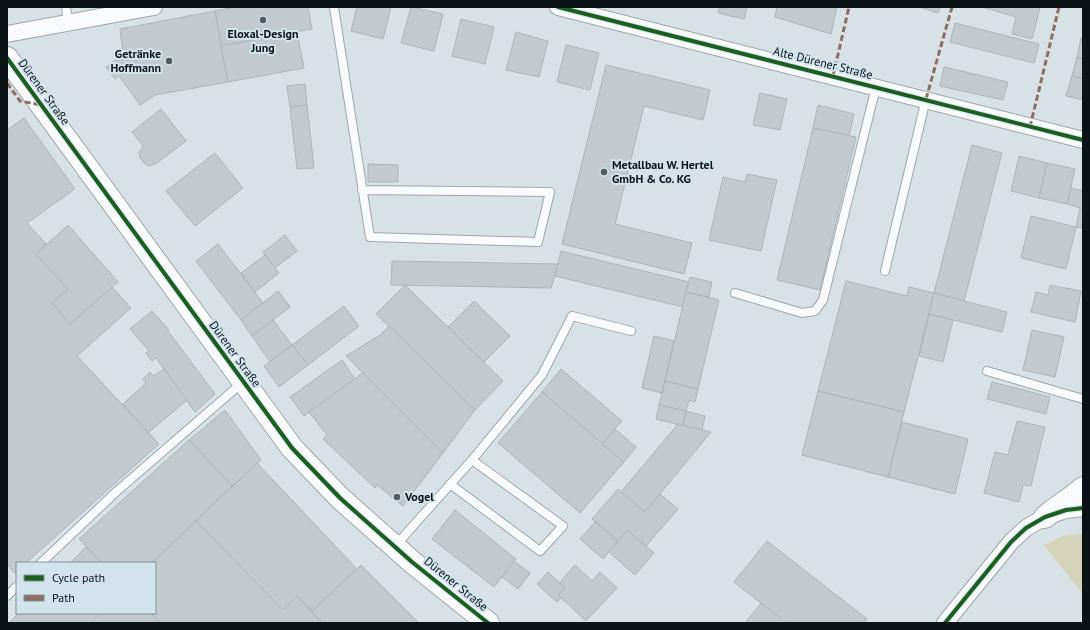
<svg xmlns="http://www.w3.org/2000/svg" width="1090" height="630" viewBox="0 0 1090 630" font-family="'PT Sans',sans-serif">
<rect width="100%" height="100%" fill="#d7e1e6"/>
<path fill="#d6d4b8" d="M 1083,534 L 1083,594 L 1044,545 L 1063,536 Z"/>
<g fill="#c2cace" stroke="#adb5b9">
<path d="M 236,7 L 308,7 L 312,29 L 221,46 L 215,11 Z"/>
<path d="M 357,7 L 391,7 L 383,39 L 351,31 Z"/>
<path d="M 411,7 L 443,14 L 434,51 L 401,43 Z"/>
<path d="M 719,7 L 747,7 L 744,19 L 718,13 Z"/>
<path d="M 777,7 L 837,7 L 831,34 L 775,17 Z"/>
<path d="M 919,7 L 940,7 L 938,13 Z"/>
<path d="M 982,7 L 1040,7 L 1032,39 L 1012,34 L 1016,17 Z"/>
<path d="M 215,11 L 228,82 L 155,95 L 140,105 L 119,76 L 115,79 L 106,67 L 123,54 L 120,29 Z"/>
<path d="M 461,19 L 494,27 L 485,64 L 452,56 Z"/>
<path d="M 955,23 L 1039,44 L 1034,63 L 950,42 Z"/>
<path d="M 297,32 L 304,68 L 228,82 L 221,46 Z"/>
<path d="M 516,32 L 548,41 L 539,77 L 506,70 Z"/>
<path d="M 1081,38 L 1083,39 L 1083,59 L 1077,57 Z"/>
<path d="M 566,45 L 599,53 L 590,90 L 557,82 Z"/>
<path d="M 1077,57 L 1083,59 L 1083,79 L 1072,76 Z"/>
<path d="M 606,65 L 710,90 L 703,120 L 644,106 L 615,224 L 692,243 L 684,274 L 562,244 Z"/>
<path d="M 944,67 L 1008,82 L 1003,100 L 940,86 Z"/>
<path d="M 1072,76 L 1083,79 L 1083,100 L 1066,96 Z"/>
<path d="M 305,84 L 307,105 L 290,107 L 287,86 Z"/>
<path d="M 760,93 L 787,99 L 780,130 L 753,125 Z"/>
<path d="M 307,105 L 314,168 L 297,169 L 290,107 Z"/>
<path d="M 818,105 L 854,114 L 849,136 L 813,128 Z"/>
<path d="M 161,109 L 186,141 L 157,163 L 149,166 L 145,164 L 140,158 L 139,153 L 143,146 L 132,132 Z"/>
<path d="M 24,118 L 75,189 L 27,223 L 46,244 L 36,254 L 68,289 L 52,303 L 70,324 L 112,287 L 131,308 L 77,356 L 159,444 L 26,563 L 17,563 L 17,571 L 15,573 L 7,564 L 7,130 Z"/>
<path d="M 813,128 L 856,137 L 820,290 L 777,280 Z"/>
<path d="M 972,145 L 1002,153 L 964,301 L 934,293 Z"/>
<path d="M 215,153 L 243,188 L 195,226 L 166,191 Z"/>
<path d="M 1019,156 L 1047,163 L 1039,198 L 1011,191 Z"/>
<path d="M 1047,163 L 1075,169 L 1067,204 L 1039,198 Z"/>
<path d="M 368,164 L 398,165 L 398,182 L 368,182 Z"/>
<path d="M 747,174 L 777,180 L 761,251 L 709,240 L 723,177 L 745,182 Z"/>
<path d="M 1071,188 L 1083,191 L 1083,228 L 1076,227 L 1080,208 L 1067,204 Z"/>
<path d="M 1031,216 L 1076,227 L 1066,269 L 1021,258 Z"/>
<path d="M 68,225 L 118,282 L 70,324 L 52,303 L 68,289 L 36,254 Z"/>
<path d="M 285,235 L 297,251 L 275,268 L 263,252 Z"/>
<path d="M 218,244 L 263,303 L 241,320 L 196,261 Z"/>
<path d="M 561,251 L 689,282 L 683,307 L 555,276 Z"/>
<path d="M 265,255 L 279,273 L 255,292 L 241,273 Z"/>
<path d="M 392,261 L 558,264 L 551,288 L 391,285 Z"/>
<path d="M 690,277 L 712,282 L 709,297 L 686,292 Z"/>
<path d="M 846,281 L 907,296 L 909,287 L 934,293 L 904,412 L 818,391 Z"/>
<path d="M 405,285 L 503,381 L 475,410 L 376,314 Z"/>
<path d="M 1050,285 L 1081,291 L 1075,322 L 1031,312 L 1036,292 L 1048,295 Z"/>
<path d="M 278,291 L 290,307 L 252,336 L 241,320 Z"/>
<path d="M 686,292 L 719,300 L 698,389 L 665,381 Z"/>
<path d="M 934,293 L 1007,312 L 1002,332 L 929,314 Z"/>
<path d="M 474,301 L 510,336 L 484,362 L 448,327 Z"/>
<path d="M 344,306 L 359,326 L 308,365 L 292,345 Z"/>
<path d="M 152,311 L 169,330 L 168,331 L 215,394 L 195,412 L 156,358 L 152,361 L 146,353 L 149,351 L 130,329 Z"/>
<path d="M 929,314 L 953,320 L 943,362 L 919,356 Z"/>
<path d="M 273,320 L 292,345 L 270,362 L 252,336 Z"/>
<path d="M 389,326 L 475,410 L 443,453 L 346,356 L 380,335 Z"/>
<path d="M 1032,330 L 1064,337 L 1055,377 L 1023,370 Z"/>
<path d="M 654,336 L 674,341 L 662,393 L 642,388 Z"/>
<path d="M 292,345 L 308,365 L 279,387 L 264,366 Z"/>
<path d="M 342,360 L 355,379 L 304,416 L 290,397 Z"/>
<path d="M 164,369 L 187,400 L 148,433 L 123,404 L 146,383 L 143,379 L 150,372 L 153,376 Z"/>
<path d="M 561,369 L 622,421 L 602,444 L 542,392 Z"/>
<path d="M 363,373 L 443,453 L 403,506 L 377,485 L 375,488 L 323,439 L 327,435 L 309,412 Z"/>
<path d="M 665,381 L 698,389 L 695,402 L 689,400 L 686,411 L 659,405 Z"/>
<path d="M 992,382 L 1050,397 L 1046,414 L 987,399 Z"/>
<path d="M 818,391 L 904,412 L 888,477 L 802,455 Z"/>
<path d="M 542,392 L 624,462 L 580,513 L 498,443 Z"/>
<path d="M 659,405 L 686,411 L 683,426 L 656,419 Z"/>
<path d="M 225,410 L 261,460 L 232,486 L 189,440 Z"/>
<path d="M 686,411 L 705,416 L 702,430 L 683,426 Z"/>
<path d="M 1017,421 L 1045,427 L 1031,486 L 1023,485 L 1019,502 L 984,493 L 995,452 L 1008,455 Z"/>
<path d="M 902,422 L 968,439 L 955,494 L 888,477 Z"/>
<path d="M 678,424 L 711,432 L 645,512 L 621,492 Z"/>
<path d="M 615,429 L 636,447 L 624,462 L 602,444 Z"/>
<path d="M 189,440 L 232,486 L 152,563 L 102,563 L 79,539 Z"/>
<path d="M 257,463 L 357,569 L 312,611 L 297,596 L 283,610 L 196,521 Z"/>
<path d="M 618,489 L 645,512 L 660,494 L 678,509 L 646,546 L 627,530 L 618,541 L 592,519 Z"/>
<path d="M 455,510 L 516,559 L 494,587 L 432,539 Z"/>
<path d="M 196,521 L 283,610 L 297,596 L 322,623 L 160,623 L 151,613 L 155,613 L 155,563 L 152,563 Z"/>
<path d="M 595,522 L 618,541 L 603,559 L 580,539 Z"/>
<path d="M 627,530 L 654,553 L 635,575 L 609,552 Z"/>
<path d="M 767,541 L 867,619 L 864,623 L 786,623 L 734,582 Z"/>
<path d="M 86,547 L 102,563 L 70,563 Z"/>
<path d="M 514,561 L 530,573 L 518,589 L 502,577 Z"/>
<path d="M 361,565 L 419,623 L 322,623 L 312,611 Z"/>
<path d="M 575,565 L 592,581 L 600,572 L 617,588 L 586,621 L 558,595 L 565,588 L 559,583 Z"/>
<path d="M 548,572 L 565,588 L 558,595 L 561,598 L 557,602 L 537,584 Z"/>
<path d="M 761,603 L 782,619 L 779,623 L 745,623 Z"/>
<path d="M 19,613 L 100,613 L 90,623 L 9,623 Z"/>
<path d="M 100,613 L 151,613 L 160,623 L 90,623 Z"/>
</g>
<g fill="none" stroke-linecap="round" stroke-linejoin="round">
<defs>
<g id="lane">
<path d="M 66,7 L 68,23"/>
<path d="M 334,7 L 370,237 L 538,242 L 550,192 L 362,190"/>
<path d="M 885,271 L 926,99"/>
<path d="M 735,293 L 802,313 L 815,311 L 823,300 L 876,87"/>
<path d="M 987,371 L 1083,399"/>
<path d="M 472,460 L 542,375 L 572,316 L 631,331"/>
<path d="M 396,545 L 472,460 L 563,526 L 540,551 L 450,484"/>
<path d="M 41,563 L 116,492 L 243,382"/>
<path d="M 7,596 L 17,586"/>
</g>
<g id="street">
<path d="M 558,7 L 1083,140"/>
<path d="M 7,34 L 154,7"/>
<path d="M 945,623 L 1011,542 L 1026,528 L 1045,517 L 1066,510 L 1083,508"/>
</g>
<g id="secondary">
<path d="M 7,58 L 292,448 L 340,498 L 412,562 L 488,623"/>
<path d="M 1045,517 C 1057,506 1071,499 1083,488"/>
</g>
</defs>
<use href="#lane" stroke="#9fa7ab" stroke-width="10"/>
<use href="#street" stroke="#9fa7ab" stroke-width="18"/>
<use href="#secondary" stroke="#9fa7ab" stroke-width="24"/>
<use href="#lane" stroke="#f9fafb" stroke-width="8"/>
<use href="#street" stroke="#f9fafb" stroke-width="16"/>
<use href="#secondary" stroke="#f9fafb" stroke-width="22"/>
<g stroke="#8d6e63" stroke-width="3" stroke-dasharray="6 3" stroke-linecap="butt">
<path d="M 833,76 L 849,7"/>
<path d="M 7,83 L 20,101 L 41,105"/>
<path d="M 926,99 L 952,7"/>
<path d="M 1030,127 L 1059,7"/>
</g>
<defs>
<g id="cycleway">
<path d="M 558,7 L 1083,140"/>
<path d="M 7,58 L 292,448 L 340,498 L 412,562 L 488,623"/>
<path d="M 945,623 L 1011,542 L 1026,528 L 1045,517 L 1066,510 L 1083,508"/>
</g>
</defs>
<use href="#cycleway" stroke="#d1e4ec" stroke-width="6"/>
<use href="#cycleway" stroke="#1b5e20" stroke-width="4"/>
</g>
<g fill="#535b5f" stroke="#d1e4ec" stroke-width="1.5">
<circle cx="263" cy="20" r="4"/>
<circle cx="169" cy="61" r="4"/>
<circle cx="604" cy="172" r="4"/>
<circle cx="397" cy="497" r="4"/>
</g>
<g text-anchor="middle" stroke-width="4" stroke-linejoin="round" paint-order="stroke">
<g font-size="12" font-weight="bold" fill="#0c1316" stroke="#d1e4ec" text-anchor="start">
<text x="263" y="38" text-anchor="middle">Eloxal-Design<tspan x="263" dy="14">Jung</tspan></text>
<text x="161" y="58" text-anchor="end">Getränke<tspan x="161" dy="14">Hoffmann</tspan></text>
<text x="612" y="169">Metallbau W. Hertel<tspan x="612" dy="14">GmbH &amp; Co. KG</tspan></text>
<text x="405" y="501">Vogel</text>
</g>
<g font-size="12" fill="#0c1316" stroke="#d1e4ec">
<text transform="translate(823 63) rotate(14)" y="4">Alte Dürener Straße</text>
<text transform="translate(44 92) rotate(54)" y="4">Dürener Straße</text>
<text transform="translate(235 354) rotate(54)" y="4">Dürener Straße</text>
<text transform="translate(456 584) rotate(39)" y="4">Dürener Straße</text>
</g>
</g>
<rect width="1090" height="630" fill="none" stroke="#0c1316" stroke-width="16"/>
<rect x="16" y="562" width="140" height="52" fill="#d1e4ec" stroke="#829096"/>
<rect x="24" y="575" width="20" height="6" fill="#1b5e20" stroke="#829096"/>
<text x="52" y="582" font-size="12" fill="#0c1316">Cycle path</text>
<rect x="24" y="595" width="20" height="6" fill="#8d6e63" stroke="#829096"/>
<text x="52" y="602" font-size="12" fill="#0c1316">Path</text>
</svg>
